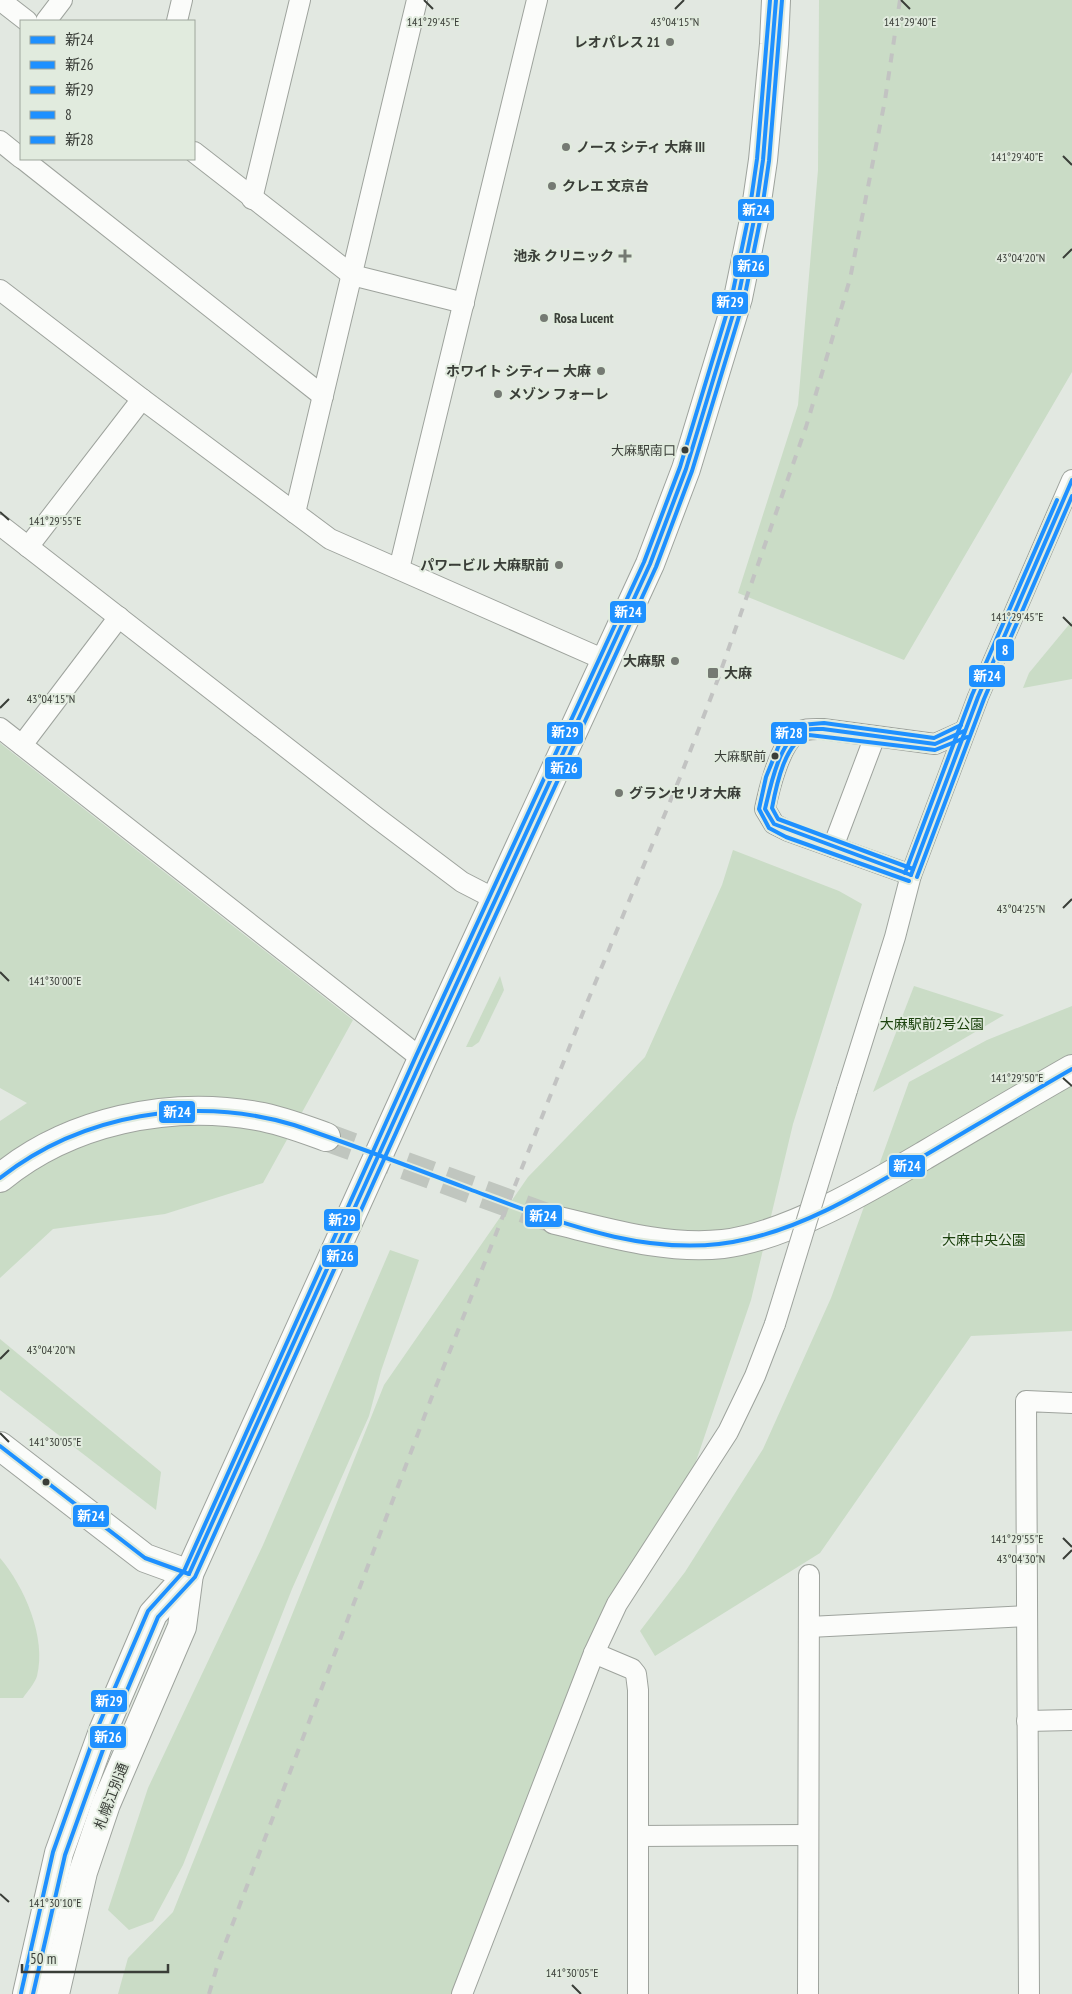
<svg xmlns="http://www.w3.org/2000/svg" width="1072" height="1994" viewBox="0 0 1072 1994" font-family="'PT Sans Narrow','Noto Sans JP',sans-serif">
<rect width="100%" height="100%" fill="#e2e8e1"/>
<g fill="#cadcc6">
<path d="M 819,0 L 1072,0 L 1072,372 L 904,660 L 738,593 L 798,405 L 818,170 Z"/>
<path d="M 1072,621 L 1072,679 L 1023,688 L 1029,673 Z"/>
<path d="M 0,743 L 353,1020 L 263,1183 L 165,1214 L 53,1229 L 0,1278 L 0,1121 L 27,1103 L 0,1088 Z"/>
<path d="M 733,850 L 839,891 L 862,904 L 793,1124 L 751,1300 L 692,1473 L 598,1660 L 500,1877 L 452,1994 L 118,1994 L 128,1958 L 173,1912 L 384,1385 L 528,1177 L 645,1057 L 722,885 Z"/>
<path d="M 500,976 L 504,990 L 479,1042 L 472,1047 L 466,1047 Z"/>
<path d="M 914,986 L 1004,1015 L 873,1092 Z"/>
<path d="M 1072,1006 L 1072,1331 L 971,1336 L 820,1553 L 655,1656 L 640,1631 L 685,1572 L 763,1449 L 831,1298 L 909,1082 L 987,1040 Z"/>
<path d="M 390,1250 L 419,1260 L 381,1371 L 369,1416 L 292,1589 L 183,1865 L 153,1921 L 129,1930 L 108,1910 L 148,1788 L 263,1545 Z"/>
<path d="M 0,1339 L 161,1472 L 156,1510 L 0,1390 Z"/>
<path d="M 0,1558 C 24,1586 47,1638 37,1676 C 35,1683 27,1692 23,1698 L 0,1698 Z"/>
</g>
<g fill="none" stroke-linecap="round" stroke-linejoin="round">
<path stroke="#c0c6bf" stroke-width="28" stroke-dasharray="28 14" stroke-linecap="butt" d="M 326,1137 L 555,1220"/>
<defs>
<g id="street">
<path d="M 0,0 L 27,21"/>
<path d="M 46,21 L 62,0"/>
<path d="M 177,21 L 182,0"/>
<path d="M 0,141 L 21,158"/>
<path d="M 194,152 L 352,275 L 464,303"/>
<path d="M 23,159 L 323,396"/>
<path d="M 252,199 L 300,0"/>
<path d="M 0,290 L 142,399 L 330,539 L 607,661"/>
<path d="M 295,513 L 417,0"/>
<path d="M 0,525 L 377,818 L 462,882 L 495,899"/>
<path d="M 28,547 L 142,399"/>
<path d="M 399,569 L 537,0"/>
<path d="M 0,728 L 422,1059"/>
<path d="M 22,745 L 119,617"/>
<path d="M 833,847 L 875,736"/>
<path d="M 911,875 L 788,831 L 774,824 L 765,809 C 769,789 780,745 796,734 C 804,728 813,729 823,729 L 935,744 L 964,731"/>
<path d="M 847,1090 L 895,937 L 911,875 L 978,697 L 1072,480"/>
<path d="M 809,1627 L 1027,1616"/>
<path d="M 594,1653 L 632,1669 L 636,1674 L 638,1690 L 638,1994"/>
<path d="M 1027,1721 L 1072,1720"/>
<path d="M 638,1836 L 808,1835"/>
<path d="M 462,1994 L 594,1653 L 617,1604 L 728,1432 L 755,1376 L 775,1324"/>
<path d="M 808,1994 L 809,1575"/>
<path d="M 1029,1994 L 1026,1401 L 1072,1403"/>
</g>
<g id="secondary">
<path d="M 0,1178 C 69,1121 169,1100 257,1116 C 281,1120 304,1129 326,1137"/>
<path d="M 555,1220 C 610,1233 666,1250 723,1244 C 788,1236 869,1188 925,1155 C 974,1126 1023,1097 1072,1069"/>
<path d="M 0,1446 L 145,1558 L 189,1574"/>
</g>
<g id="highway">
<path d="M 27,1994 L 59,1853 L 103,1731 L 153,1614 L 189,1574"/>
<path d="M 55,1994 L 83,1872 L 106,1804 L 182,1627 L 189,1574 L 422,1059 L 650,564 L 686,469 L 738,298 L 755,215 L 763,160 L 774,44 L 776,0"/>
</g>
</defs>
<use href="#street" stroke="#9ea39d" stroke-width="22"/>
<use href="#secondary" stroke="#9ea39d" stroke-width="30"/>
<use href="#highway" stroke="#9ea39d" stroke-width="30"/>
<use href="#street" stroke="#fbfcfa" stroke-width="20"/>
<use href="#secondary" stroke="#fbfcfa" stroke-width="28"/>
<use href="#highway" stroke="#fbfcfa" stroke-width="28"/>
<path stroke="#c2c3c2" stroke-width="4" stroke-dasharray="9 9" stroke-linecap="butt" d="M 209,1994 L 219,1960 L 431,1399 L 584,1010 L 681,775 L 718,679 L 806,427 L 850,279 L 885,100 L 900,0"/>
<defs>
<path id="street-bridge" d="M 775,1324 L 847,1090"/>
</defs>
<use href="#street-bridge" stroke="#9ea39d" stroke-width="22" stroke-linecap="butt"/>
<use href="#street-bridge" stroke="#fbfcfa" stroke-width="20"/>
<defs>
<g id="bus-1">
<path d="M 911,875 L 978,697 L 1072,480"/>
<path d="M 911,875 L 774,824 L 765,809 C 770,788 779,742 800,732 C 807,728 815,729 823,729 L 935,744 L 964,731"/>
<path d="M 0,1178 C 82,1114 194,1095 294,1125 C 353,1145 411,1167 469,1189 C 555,1221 654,1262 747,1239 C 806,1226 860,1193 912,1163 C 965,1132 1018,1100 1072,1069"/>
<path d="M 0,1446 L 145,1558 L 189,1574"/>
<path d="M 189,1574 L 422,1059 L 650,564 L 686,469 L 738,298 L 755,215 L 763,160 L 776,0"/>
</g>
<path id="bus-2" d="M 33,1994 L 65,1855 L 109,1733 L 158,1617 L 195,1577 L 428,1062 L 656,567 L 692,471 L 744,300 L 761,216 L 769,161 L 782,0"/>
<path id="bus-3" d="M 21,1993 L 53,1852 L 97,1729 L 148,1611 L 184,1571 L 416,1056 L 644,562 L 680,467 L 732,296 L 749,214 L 757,159 L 770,0"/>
<g id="bus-4">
<path d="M 913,869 L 778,819 L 772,808 C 776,787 785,740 809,735 L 935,750 L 967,737"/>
<path d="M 917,877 L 984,699 L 1072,496"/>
</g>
<g id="bus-5">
<path d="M 905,873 L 972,695 L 1057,500"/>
<path d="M 909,881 L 786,837 L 769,828 L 759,809 L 766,777 L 779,745 L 786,735 L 800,725 L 824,723 L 934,738 L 961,725"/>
</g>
</defs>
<use href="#bus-1" stroke="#e1ebde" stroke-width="8"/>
<use href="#bus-2" stroke="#e1ebde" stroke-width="8"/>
<use href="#bus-3" stroke="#e1ebde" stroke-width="8"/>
<use href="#bus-4" stroke="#e1ebde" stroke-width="8"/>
<use href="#bus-5" stroke="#e1ebde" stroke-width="8"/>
<use href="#bus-1" stroke="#1e90ff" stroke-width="4"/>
<use href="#bus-2" stroke="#1e90ff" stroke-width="4"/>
<use href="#bus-3" stroke="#1e90ff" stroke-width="4"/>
<use href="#bus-4" stroke="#1e90ff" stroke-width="4"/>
<use href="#bus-5" stroke="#1e90ff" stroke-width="4"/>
</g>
<path fill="none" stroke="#3a3e38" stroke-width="2" d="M 424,0 L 433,9M 901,0 L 910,9M 675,9 L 684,0M 1063,156 L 1072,165M 1063,258 L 1072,249M 0,512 L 9,520M 1063,617 L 1072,626M 0,708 L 9,699M 1063,908 L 1072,899M 0,972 L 9,981M 1063,1078 L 1072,1086M 0,1359 L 9,1350M 0,1433 L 9,1442M 1063,1538 L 1072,1547M 1063,1559 L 1072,1550M 0,1894 L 9,1902M 572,1985 L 581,1994"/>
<g fill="#757a73" stroke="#e1ebde" stroke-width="2">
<circle cx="670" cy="42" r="5"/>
<circle cx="566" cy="147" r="5"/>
<circle cx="552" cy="186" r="5"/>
<path d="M622.5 248.5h5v5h5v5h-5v5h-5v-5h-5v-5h5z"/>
<circle cx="544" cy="318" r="5"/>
<circle cx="601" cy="371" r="5"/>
<circle cx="498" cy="394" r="5"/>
<circle cx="559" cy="565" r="5"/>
<circle cx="675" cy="661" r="5"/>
<rect x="707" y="667" width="12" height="12" rx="2.5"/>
<circle cx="619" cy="793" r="5"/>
</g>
<g fill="#3a3e38" stroke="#e1ebde" stroke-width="2">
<circle cx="685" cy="450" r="4.5"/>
<circle cx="775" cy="756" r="4.5"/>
<circle cx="46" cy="1482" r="4.5"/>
</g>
<g text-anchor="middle" stroke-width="4" stroke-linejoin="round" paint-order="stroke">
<g font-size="13" fill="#3a3e38" stroke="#e1ebde" text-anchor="end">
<text x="676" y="455">大麻駅南口</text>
<text x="766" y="761">大麻駅前</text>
</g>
<g font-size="14" font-weight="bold" fill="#3a3e38" stroke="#e1ebde" text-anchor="start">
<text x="660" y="47" text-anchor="end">レオパレス 21</text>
<text x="576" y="152">ノース シティ 大麻 III</text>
<text x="562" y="191">クレエ 文京台</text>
<text x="614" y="261" text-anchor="end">池永 クリニック</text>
<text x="554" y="323">Rosa Lucent</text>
<text x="591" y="376" text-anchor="end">ホワイト シティー 大麻</text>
<text x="508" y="399">メゾン フォーレ</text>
<text x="549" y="570" text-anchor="end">パワービル 大麻駅前</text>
<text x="665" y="666" text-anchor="end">大麻駅</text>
<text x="724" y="678">大麻</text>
<text x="629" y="798">グランセリオ大麻</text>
</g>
<g font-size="14" fill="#1d430f" stroke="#e1ebde">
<text x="932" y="1029">大麻駅前2号公園</text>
<text x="984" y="1245">大麻中央公園</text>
</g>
<g font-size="14" fill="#3a3e38" stroke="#e1ebde">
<text transform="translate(111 1796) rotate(-69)" y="5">札幌江別通</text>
</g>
</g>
<g font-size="12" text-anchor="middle" fill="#3a3e38" stroke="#e1ebde" stroke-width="4" stroke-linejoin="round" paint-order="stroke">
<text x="433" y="26">141°29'45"E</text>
<text x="910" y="26">141°29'40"E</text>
<text x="675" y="26">43°04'15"N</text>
<text x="1017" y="161">141°29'40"E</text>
<text x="1021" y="262">43°04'20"N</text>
<text x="55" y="525">141°29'55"E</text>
<text x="1017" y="621">141°29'45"E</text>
<text x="51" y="703">43°04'15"N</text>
<text x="1021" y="913">43°04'25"N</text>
<text x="55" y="985">141°30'00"E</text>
<text x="1017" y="1082">141°29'50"E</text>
<text x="51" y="1354">43°04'20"N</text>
<text x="55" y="1446">141°30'05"E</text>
<text x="1017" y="1543">141°29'55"E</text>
<text x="1021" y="1563">43°04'30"N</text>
<text x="55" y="1907">141°30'10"E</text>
<text x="572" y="1977">141°30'05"E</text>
</g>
<g stroke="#e1ebde" stroke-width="2">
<rect x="737" y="198" width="38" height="24" rx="5" fill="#1e90ff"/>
<rect x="732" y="254" width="38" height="24" rx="5" fill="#1e90ff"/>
<rect x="711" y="291" width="38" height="24" rx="5" fill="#1e90ff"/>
<rect x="609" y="600" width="38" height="24" rx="5" fill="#1e90ff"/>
<rect x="995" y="638" width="20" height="24" rx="5" fill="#1e90ff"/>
<rect x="968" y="664" width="38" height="24" rx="5" fill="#1e90ff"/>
<rect x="546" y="721" width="38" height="24" rx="5" fill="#1e90ff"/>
<rect x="770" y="721" width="38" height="24" rx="5" fill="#1e90ff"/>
<rect x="544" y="756" width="39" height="24" rx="5" fill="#1e90ff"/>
<rect x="158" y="1100" width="38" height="24" rx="5" fill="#1e90ff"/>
<rect x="888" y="1154" width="38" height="24" rx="5" fill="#1e90ff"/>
<rect x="524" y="1204" width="39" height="24" rx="5" fill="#1e90ff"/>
<rect x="323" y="1208" width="38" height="24" rx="5" fill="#1e90ff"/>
<rect x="321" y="1244" width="38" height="24" rx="5" fill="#1e90ff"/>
<rect x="72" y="1504" width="38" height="24" rx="5" fill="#1e90ff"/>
<rect x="90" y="1689" width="38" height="24" rx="5" fill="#1e90ff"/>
<rect x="89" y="1725" width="38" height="24" rx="5" fill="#1e90ff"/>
</g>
<g font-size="14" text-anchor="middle" font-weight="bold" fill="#fff">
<text x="756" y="215">新24</text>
<text x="751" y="271">新26</text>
<text x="730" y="307">新29</text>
<text x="628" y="617">新24</text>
<text x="1005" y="655">8</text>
<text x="987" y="681">新24</text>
<text x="565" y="737">新29</text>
<text x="789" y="738">新28</text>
<text x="564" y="773">新26</text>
<text x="177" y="1117">新24</text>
<text x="907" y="1171">新24</text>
<text x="543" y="1221">新24</text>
<text x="342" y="1225">新29</text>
<text x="340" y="1261">新26</text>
<text x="91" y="1521">新24</text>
<text x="109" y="1706">新29</text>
<text x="108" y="1742">新26</text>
</g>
<rect x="20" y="20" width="175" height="140" fill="#e1ebde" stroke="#9ea69c"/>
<rect x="30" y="36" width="25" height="8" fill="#1e90ff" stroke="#9ea69c"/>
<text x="65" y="45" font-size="15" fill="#3a3e38">新24</text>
<rect x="30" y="61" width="25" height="8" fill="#1e90ff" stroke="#9ea69c"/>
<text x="65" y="70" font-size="15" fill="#3a3e38">新26</text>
<rect x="30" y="86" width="25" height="8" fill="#1e90ff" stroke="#9ea69c"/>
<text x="65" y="95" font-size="15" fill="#3a3e38">新29</text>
<rect x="30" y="111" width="25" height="8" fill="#1e90ff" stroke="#9ea69c"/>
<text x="65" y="120" font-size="15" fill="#3a3e38">8</text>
<rect x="30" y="136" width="25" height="8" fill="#1e90ff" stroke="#9ea69c"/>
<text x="65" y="145" font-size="15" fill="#3a3e38">新28</text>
<path d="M22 1964v8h146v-8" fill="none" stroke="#3a3e38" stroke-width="2.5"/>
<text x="30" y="1964" font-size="15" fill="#3a3e38" stroke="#e1ebde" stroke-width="4" paint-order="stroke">50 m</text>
</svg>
